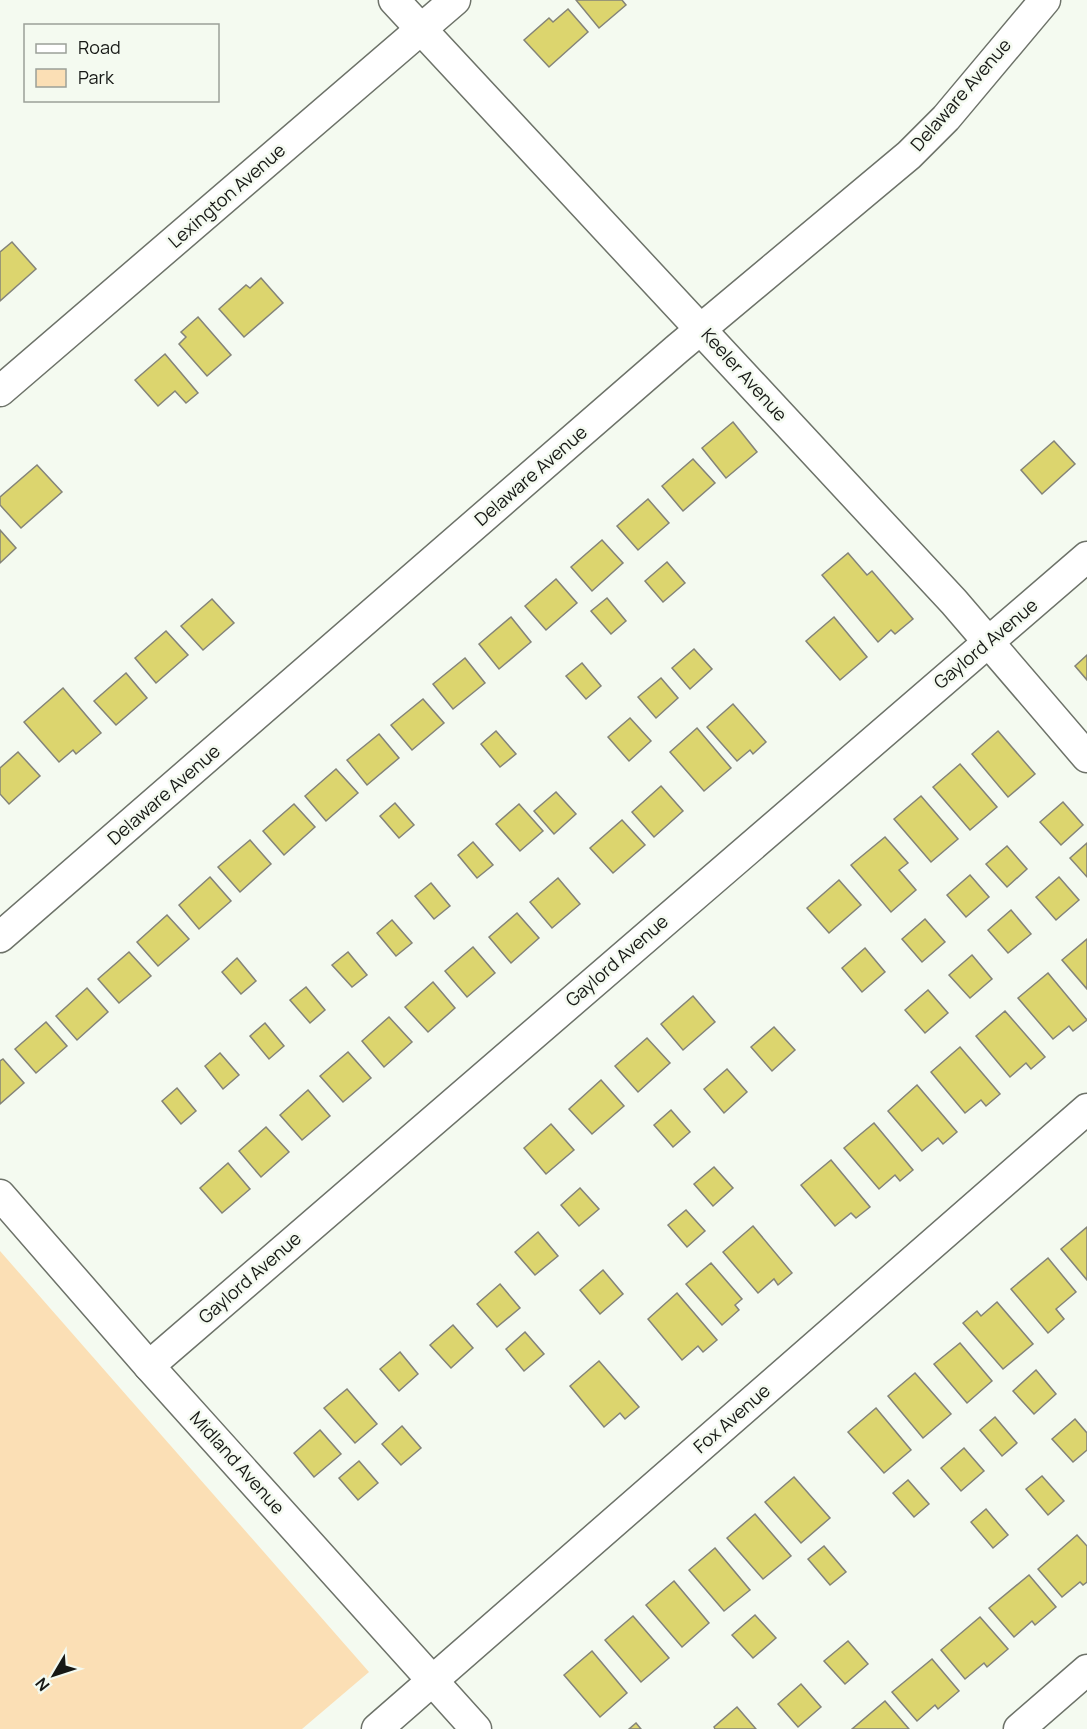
<svg xmlns="http://www.w3.org/2000/svg" width="1087" height="1729" viewBox="0 0 1087 1729" font-family="Manrope,sans-serif">
<rect width="100%" height="100%" fill="#f4faf0"/>
<path fill="#fbdfb5" d="M 0,1251 L 369,1672 L 302,1729 L 0,1729 Z"/>
<g fill="#dcd56e" stroke="#848479" stroke-width="1.5">
<path d="M 576,0 L 622,0 L 626,5 L 599,28 Z"/>
<path d="M 568,9 L 588,32 L 549,67 L 524,40 L 549,18 L 553,22 Z"/>
<path d="M 12,242 L 36,269 L 0,301 L 0,252 Z"/>
<path d="M 261,278 L 283,303 L 244,337 L 219,309 L 246,285 L 250,288 Z"/>
<path d="M 198,317 L 231,355 L 207,376 L 179,344 L 186,337 L 181,332 Z"/>
<path d="M 165,354 L 198,393 L 186,403 L 175,391 L 158,406 L 135,380 Z"/>
<path d="M 733,422 L 757,452 L 726,478 L 702,448 Z"/>
<path d="M 1054,441 L 1075,464 L 1042,494 L 1021,470 Z"/>
<path d="M 693,459 L 715,483 L 683,511 L 662,486 Z"/>
<path d="M 37,465 L 62,492 L 21,528 L 0,505 L 0,497 Z"/>
<path d="M 648,499 L 669,523 L 638,550 L 617,526 Z"/>
<path d="M 0,530 L 16,548 L 0,563 Z"/>
<path d="M 602,540 L 623,563 L 592,591 L 571,567 Z"/>
<path d="M 848,553 L 867,575 L 872,571 L 913,619 L 895,634 L 891,630 L 878,642 L 822,575 Z"/>
<path d="M 667,562 L 685,583 L 663,602 L 645,581 Z"/>
<path d="M 556,579 L 577,603 L 546,630 L 525,606 Z"/>
<path d="M 607,598 L 626,621 L 611,634 L 591,611 Z"/>
<path d="M 212,599 L 234,623 L 203,650 L 181,626 Z"/>
<path d="M 511,617 L 531,642 L 499,669 L 479,644 Z"/>
<path d="M 834,617 L 867,657 L 840,680 L 806,641 Z"/>
<path d="M 166,631 L 188,655 L 156,683 L 135,658 Z"/>
<path d="M 694,649 L 712,669 L 690,689 L 672,668 Z"/>
<path d="M 1087,655 L 1087,680 L 1075,666 Z"/>
<path d="M 465,658 L 485,683 L 453,709 L 433,684 Z"/>
<path d="M 582,663 L 601,686 L 586,699 L 566,676 Z"/>
<path d="M 126,673 L 147,698 L 116,725 L 94,701 Z"/>
<path d="M 661,678 L 678,698 L 656,718 L 638,697 Z"/>
<path d="M 63,688 L 101,733 L 76,754 L 73,750 L 59,762 L 24,722 Z"/>
<path d="M 423,699 L 444,723 L 412,750 L 391,725 Z"/>
<path d="M 733,704 L 766,742 L 753,754 L 750,750 L 737,761 L 707,727 Z"/>
<path d="M 630,718 L 651,741 L 629,761 L 608,737 Z"/>
<path d="M 697,728 L 731,768 L 704,791 L 670,752 Z"/>
<path d="M 496,731 L 516,754 L 500,767 L 481,744 Z"/>
<path d="M 998,731 L 1035,774 L 1008,797 L 972,754 Z"/>
<path d="M 379,734 L 399,758 L 367,785 L 347,760 Z"/>
<path d="M 18,752 L 40,776 L 9,804 L 0,794 L 0,768 Z"/>
<path d="M 960,764 L 997,807 L 970,830 L 933,787 Z"/>
<path d="M 336,769 L 358,793 L 326,821 L 305,796 Z"/>
<path d="M 661,786 L 683,811 L 654,837 L 632,812 Z"/>
<path d="M 556,792 L 576,814 L 554,834 L 534,811 Z"/>
<path d="M 921,796 L 958,839 L 931,862 L 894,819 Z"/>
<path d="M 1063,802 L 1083,825 L 1061,845 L 1040,822 Z"/>
<path d="M 395,803 L 414,825 L 399,838 L 380,816 Z"/>
<path d="M 294,804 L 315,827 L 284,855 L 263,831 Z"/>
<path d="M 519,804 L 543,831 L 520,851 L 496,824 Z"/>
<path d="M 622,820 L 645,845 L 613,873 L 590,848 Z"/>
<path d="M 885,837 L 908,863 L 899,870 L 916,890 L 891,912 L 851,865 Z"/>
<path d="M 250,840 L 271,864 L 240,892 L 218,867 Z"/>
<path d="M 473,842 L 493,865 L 477,878 L 458,855 Z"/>
<path d="M 1087,843 L 1087,877 L 1070,858 Z"/>
<path d="M 1007,846 L 1027,869 L 1007,887 L 986,864 Z"/>
<path d="M 970,875 L 989,897 L 966,917 L 947,895 Z"/>
<path d="M 210,877 L 231,901 L 199,929 L 179,905 Z"/>
<path d="M 1059,877 L 1079,900 L 1056,920 L 1036,897 Z"/>
<path d="M 558,878 L 580,904 L 552,928 L 530,902 Z"/>
<path d="M 839,880 L 861,905 L 829,933 L 807,908 Z"/>
<path d="M 431,883 L 450,906 L 434,919 L 415,896 Z"/>
<path d="M 1011,910 L 1031,934 L 1008,953 L 988,930 Z"/>
<path d="M 517,913 L 539,938 L 511,963 L 489,937 Z"/>
<path d="M 167,915 L 189,939 L 158,966 L 137,942 Z"/>
<path d="M 925,919 L 945,942 L 922,962 L 902,939 Z"/>
<path d="M 392,920 L 412,943 L 396,956 L 377,933 Z"/>
<path d="M 1087,939 L 1087,989 L 1062,960 Z"/>
<path d="M 473,947 L 495,973 L 467,997 L 445,971 Z"/>
<path d="M 865,948 L 885,972 L 862,992 L 842,968 Z"/>
<path d="M 129,952 L 151,976 L 119,1003 L 98,979 Z"/>
<path d="M 348,952 L 367,975 L 352,987 L 332,965 Z"/>
<path d="M 972,955 L 992,979 L 970,998 L 949,975 Z"/>
<path d="M 237,958 L 256,981 L 241,994 L 222,972 Z"/>
<path d="M 1048,973 L 1087,1020 L 1073,1031 L 1069,1026 L 1053,1039 L 1018,998 Z"/>
<path d="M 433,982 L 455,1008 L 428,1032 L 405,1007 Z"/>
<path d="M 306,987 L 325,1010 L 310,1023 L 290,1000 Z"/>
<path d="M 87,988 L 108,1012 L 77,1040 L 56,1016 Z"/>
<path d="M 928,990 L 948,1013 L 925,1033 L 905,1010 Z"/>
<path d="M 693,996 L 715,1022 L 683,1050 L 661,1024 Z"/>
<path d="M 1005,1011 L 1045,1057 L 1031,1069 L 1026,1063 L 1010,1077 L 976,1036 Z"/>
<path d="M 389,1017 L 412,1042 L 384,1067 L 362,1041 Z"/>
<path d="M 46,1022 L 67,1046 L 36,1073 L 15,1049 Z"/>
<path d="M 265,1023 L 284,1046 L 269,1059 L 250,1036 Z"/>
<path d="M 774,1027 L 795,1050 L 772,1071 L 751,1047 Z"/>
<path d="M 647,1038 L 670,1063 L 638,1092 L 615,1066 Z"/>
<path d="M 960,1047 L 1000,1094 L 986,1106 L 981,1100 L 965,1113 L 931,1072 Z"/>
<path d="M 348,1052 L 371,1078 L 343,1102 L 320,1076 Z"/>
<path d="M 220,1053 L 239,1075 L 223,1089 L 205,1066 Z"/>
<path d="M 3,1059 L 24,1083 L 0,1104 L 0,1061 Z"/>
<path d="M 727,1069 L 747,1092 L 724,1113 L 704,1089 Z"/>
<path d="M 601,1080 L 624,1106 L 592,1134 L 569,1109 Z"/>
<path d="M 917,1085 L 957,1132 L 943,1144 L 938,1138 L 922,1151 L 888,1111 Z"/>
<path d="M 177,1088 L 196,1111 L 181,1124 L 162,1101 Z"/>
<path d="M 308,1090 L 330,1116 L 302,1140 L 280,1115 Z"/>
<path d="M 671,1110 L 690,1132 L 673,1147 L 654,1125 Z"/>
<path d="M 874,1123 L 913,1170 L 900,1181 L 895,1175 L 879,1189 L 844,1148 Z"/>
<path d="M 551,1124 L 574,1150 L 546,1174 L 524,1148 Z"/>
<path d="M 266,1127 L 289,1152 L 261,1177 L 239,1151 Z"/>
<path d="M 831,1160 L 870,1207 L 856,1218 L 851,1213 L 835,1226 L 801,1185 Z"/>
<path d="M 228,1163 L 250,1189 L 222,1213 L 200,1188 Z"/>
<path d="M 714,1167 L 733,1188 L 713,1206 L 694,1184 Z"/>
<path d="M 580,1188 L 599,1209 L 579,1226 L 561,1205 Z"/>
<path d="M 686,1210 L 705,1231 L 687,1247 L 668,1225 Z"/>
<path d="M 753,1226 L 792,1273 L 778,1285 L 774,1279 L 758,1293 L 723,1252 Z"/>
<path d="M 1087,1227 L 1087,1280 L 1061,1249 Z"/>
<path d="M 538,1232 L 558,1256 L 535,1275 L 515,1252 Z"/>
<path d="M 1048,1258 L 1076,1292 L 1056,1309 L 1064,1319 L 1048,1333 L 1011,1289 Z"/>
<path d="M 711,1263 L 742,1299 L 735,1305 L 739,1310 L 722,1325 L 686,1284 Z"/>
<path d="M 603,1270 L 623,1294 L 600,1314 L 580,1290 Z"/>
<path d="M 500,1284 L 520,1308 L 497,1327 L 477,1304 Z"/>
<path d="M 677,1293 L 717,1340 L 703,1352 L 698,1346 L 682,1360 L 648,1319 Z"/>
<path d="M 997,1302 L 1033,1344 L 1003,1369 L 963,1323 L 977,1311 L 981,1316 Z"/>
<path d="M 453,1325 L 473,1348 L 451,1368 L 430,1345 Z"/>
<path d="M 525,1332 L 544,1354 L 524,1371 L 506,1349 Z"/>
<path d="M 960,1343 L 992,1381 L 967,1403 L 934,1364 Z"/>
<path d="M 400,1352 L 418,1374 L 399,1391 L 380,1369 Z"/>
<path d="M 599,1361 L 639,1407 L 625,1419 L 620,1413 L 604,1427 L 570,1386 Z"/>
<path d="M 1036,1370 L 1056,1394 L 1034,1414 L 1013,1391 Z"/>
<path d="M 915,1373 L 951,1414 L 923,1438 L 888,1396 Z"/>
<path d="M 347,1389 L 377,1424 L 355,1443 L 324,1408 Z"/>
<path d="M 876,1408 L 911,1450 L 884,1473 L 848,1432 Z"/>
<path d="M 995,1417 L 1017,1443 L 1002,1456 L 980,1430 Z"/>
<path d="M 1075,1419 L 1087,1433 L 1087,1450 L 1073,1462 L 1052,1439 Z"/>
<path d="M 402,1426 L 421,1448 L 401,1465 L 382,1444 Z"/>
<path d="M 320,1430 L 341,1454 L 314,1477 L 294,1453 Z"/>
<path d="M 964,1448 L 984,1471 L 961,1491 L 941,1468 Z"/>
<path d="M 359,1461 L 378,1483 L 358,1500 L 339,1478 Z"/>
<path d="M 1042,1476 L 1064,1501 L 1048,1515 L 1026,1489 Z"/>
<path d="M 794,1477 L 830,1518 L 801,1543 L 765,1502 Z"/>
<path d="M 908,1480 L 929,1504 L 914,1517 L 893,1493 Z"/>
<path d="M 986,1509 L 1008,1535 L 993,1548 L 971,1522 Z"/>
<path d="M 755,1514 L 791,1556 L 763,1579 L 727,1538 Z"/>
<path d="M 1077,1535 L 1087,1546 L 1087,1582 L 1083,1585 L 1080,1582 L 1062,1597 L 1038,1569 Z"/>
<path d="M 824,1546 L 846,1572 L 830,1585 L 808,1559 Z"/>
<path d="M 715,1548 L 750,1590 L 724,1611 L 689,1570 Z"/>
<path d="M 1029,1575 L 1056,1607 L 1035,1625 L 1032,1621 L 1014,1637 L 989,1608 Z"/>
<path d="M 674,1581 L 709,1623 L 682,1647 L 646,1605 Z"/>
<path d="M 755,1615 L 776,1638 L 753,1658 L 732,1635 Z"/>
<path d="M 633,1616 L 669,1658 L 641,1682 L 605,1640 Z"/>
<path d="M 980,1617 L 1008,1649 L 987,1667 L 984,1663 L 965,1679 L 941,1650 Z"/>
<path d="M 848,1641 L 868,1664 L 845,1684 L 824,1661 Z"/>
<path d="M 592,1651 L 627,1693 L 600,1717 L 564,1675 Z"/>
<path d="M 932,1659 L 959,1691 L 938,1709 L 935,1705 L 917,1721 L 892,1692 Z"/>
<path d="M 801,1684 L 821,1707 L 798,1727 L 778,1704 Z"/>
<path d="M 885,1701 L 909,1729 L 852,1729 Z"/>
<path d="M 737,1707 L 756,1729 L 715,1729 L 714,1727 Z"/>
<path d="M 636,1723 L 641,1729 L 629,1729 Z"/>
</g>
<g fill="none" stroke-linecap="round" stroke-linejoin="round">
<defs>
<g id="minor">
<path d="M 394,0 L 954,602 L 1087,757"/>
<path d="M 0,391 L 455,0"/>
<path d="M 0,937 L 677,349 L 909,155 L 946,118 L 1045,0"/>
<path d="M 0,1195 L 149,1366 L 476,1729"/>
<path d="M 149,1366 L 1087,557"/>
<path d="M 377,1729 L 1087,1109"/>
<path d="M 1019,1729 L 1087,1670"/>
</g>
</defs>
<use href="#minor" stroke="#6d7269" stroke-width="33"/>
<use href="#minor" stroke="#fff" stroke-width="30"/>
</g>
<g text-anchor="middle" stroke-width="5" stroke-linejoin="round" paint-order="stroke">
<g font-size="18" fill="#161815" stroke="#f4faf0">
<text transform="translate(961 95) rotate(-49)" y="6">Delaware Avenue</text>
<text transform="translate(227 196) rotate(-41)" y="6">Lexington Avenue</text>
<text transform="translate(744 375) rotate(48)" y="6">Keeler Avenue</text>
<text transform="translate(531 476) rotate(-41)" y="6">Delaware Avenue</text>
<text transform="translate(986 644) rotate(-40)" y="6">Gaylord Avenue</text>
<text transform="translate(164 795) rotate(-41)" y="6">Delaware Avenue</text>
<text transform="translate(617 961) rotate(-41)" y="6">Gaylord Avenue</text>
<text transform="translate(250 1278) rotate(-41)" y="6">Gaylord Avenue</text>
<text transform="translate(732 1419) rotate(-41)" y="6">Fox Avenue</text>
<text transform="translate(237 1463) rotate(48)" y="6">Midland Avenue</text>
</g>
</g>
<rect x="24" y="24" width="195" height="78" fill="#f4faf0" stroke="#9ba098" stroke-width="1.5"/>
<rect x="36" y="44" width="30" height="9" fill="#ffffff" stroke="#9ba098" stroke-width="1.5"/>
<text x="78" y="54" font-size="18" fill="#161815">Road</text>
<rect x="36" y="69" width="30" height="18" fill="#fbdfb5" stroke="#9ba098" stroke-width="1.5"/>
<text x="78" y="84" font-size="18" fill="#161815">Park</text>
<g transform="translate(54 1675) rotate(231)" stroke="#f4faf0" stroke-width="4.5" paint-order="stroke">
<path d="M0-4.5L10 22L0 15L-10 22Z" fill="#161815"/>
<text y="-9" font-size="16" font-weight="bold" text-anchor="middle" fill="#161815">N</text>
</g>
</svg>
